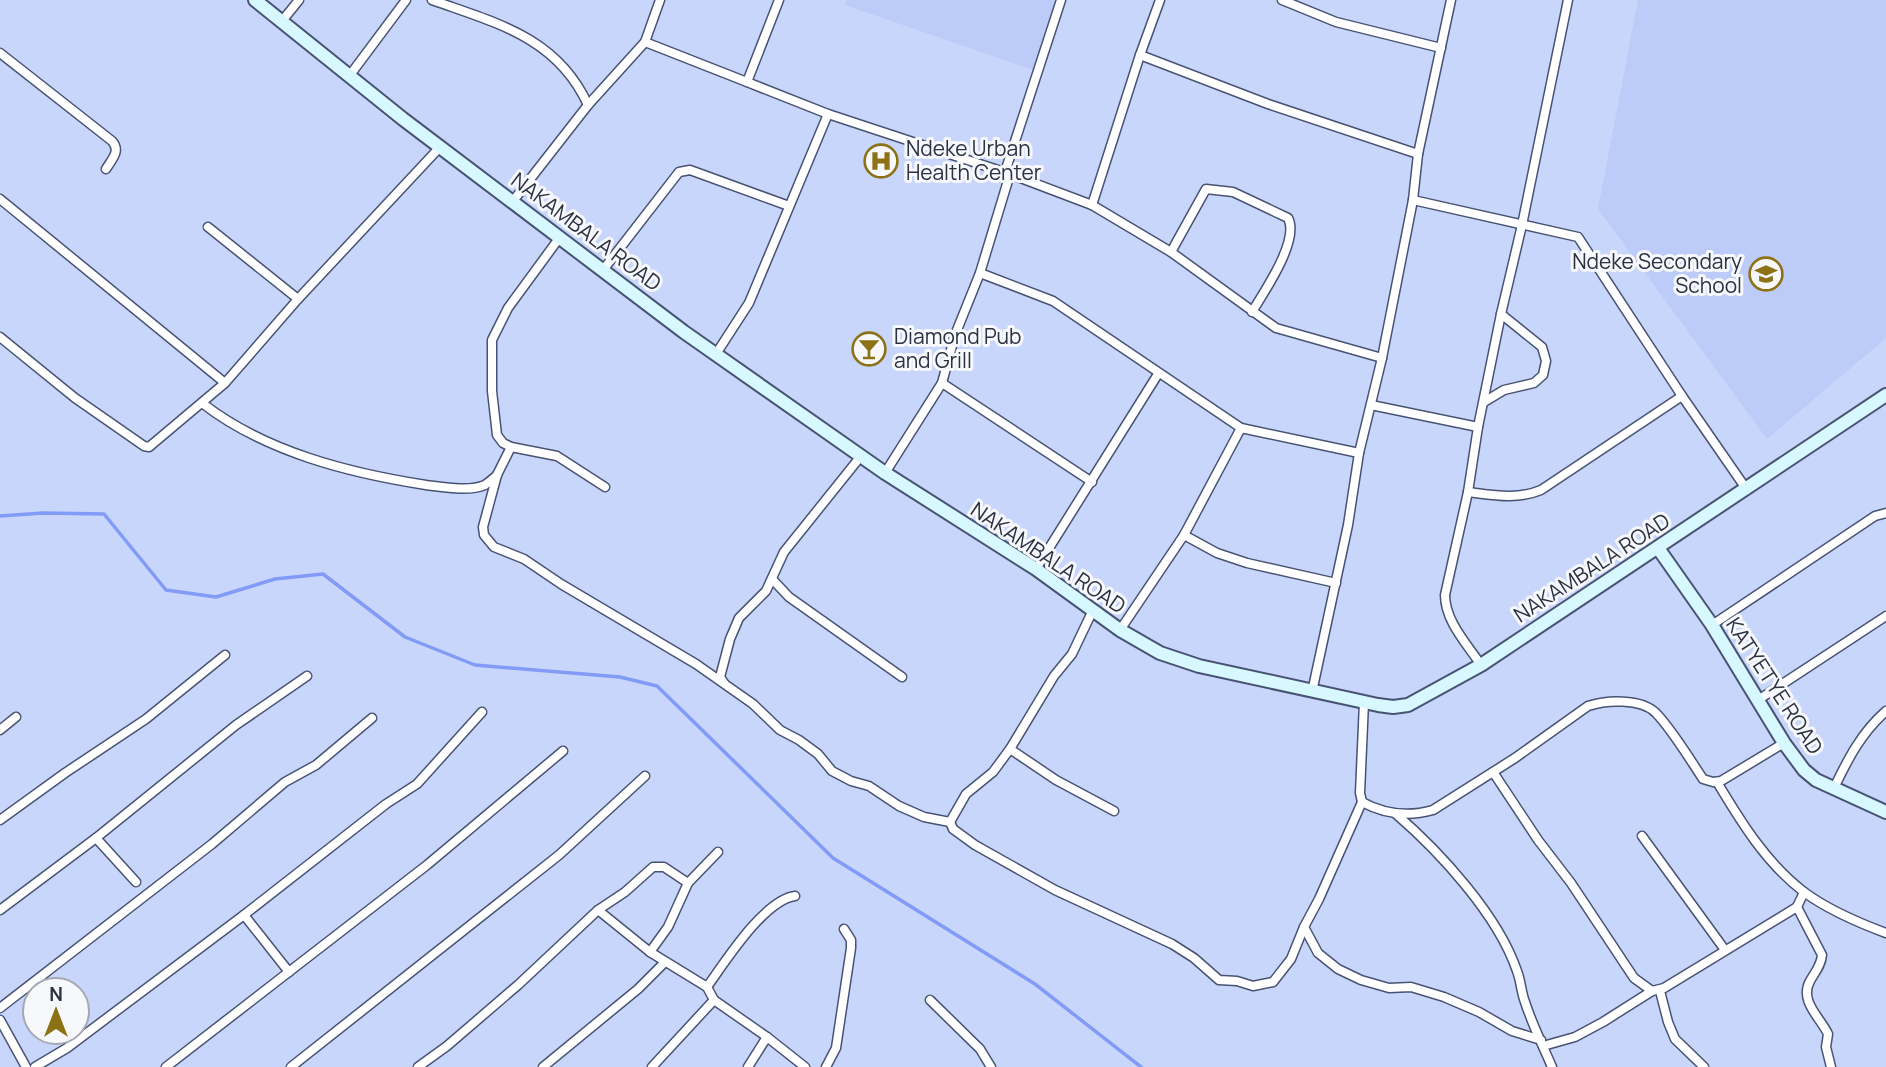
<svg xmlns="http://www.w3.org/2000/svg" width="1886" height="1067" viewBox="0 0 1886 1067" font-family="Manrope,sans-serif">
<rect width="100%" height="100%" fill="#c9d6fc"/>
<g fill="#bccbf7">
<path d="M 847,0 L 1055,0 L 1033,70 L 845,5 Z"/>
<path d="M 1638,0 L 1886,0 L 1886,338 L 1767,439 L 1598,209 Z"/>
</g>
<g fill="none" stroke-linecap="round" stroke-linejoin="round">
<path stroke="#819bf6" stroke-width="3.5" d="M 0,516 L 43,513 L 104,514 L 166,590 L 216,597 L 275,579 L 323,574 L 405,637 L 475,665 L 620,677 L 657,686 L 833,858 L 1035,984 L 1141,1067"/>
<defs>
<g id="street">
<path d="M 432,0 C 496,23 557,37 588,105"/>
<path d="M 1282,0 L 1336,22 L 1441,48"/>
<path d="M 282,21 L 299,0"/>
<path d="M 645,42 L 747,82 L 779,0"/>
<path d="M 0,53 L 112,141 C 121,151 112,159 106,169"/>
<path d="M 1140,55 L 1268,104 L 1418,154"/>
<path d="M 350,75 L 406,0"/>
<path d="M 747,82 L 828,114 L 1010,174 L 1092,205 L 1171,252 L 1276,328 L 1382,358"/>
<path d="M 1005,172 L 1061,0"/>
<path d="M 0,199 L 225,383"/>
<path d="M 1413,200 L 1578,237 L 1682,396 L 1747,490"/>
<path d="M 513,201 L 588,105 L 645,42 L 660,0"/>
<path d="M 1092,205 L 1140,55 L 1160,0"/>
<path d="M 208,227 L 298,299"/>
<path d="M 560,237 L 508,308 L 492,340 L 492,391 L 497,435 L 503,443 L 511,447 L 557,456 L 605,487"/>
<path d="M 1171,252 L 1206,189 L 1233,192 L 1288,218 C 1300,240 1264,292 1252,312"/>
<path d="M 603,270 L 679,172 L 690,170 L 789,206"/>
<path d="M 980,273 L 1053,301 L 1241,428"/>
<path d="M 0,337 L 75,398 L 144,446 L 149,447 L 225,383 L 298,299 L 441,146"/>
<path d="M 716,354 L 749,303 L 828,114"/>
<path d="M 942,383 L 1092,482"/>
<path d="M 1484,402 L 1504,390 L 1534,383 L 1543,375 L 1546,361 L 1542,347 L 1501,314"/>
<path d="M 202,403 C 265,452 349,473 426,485 C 443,487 469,492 485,485 C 489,482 494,478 497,475"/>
<path d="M 1371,405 L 1478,427"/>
<path d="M 511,447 L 497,475 L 483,527 L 484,535 L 494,547 L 524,559 L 561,584 L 696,664 L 753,704 L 780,730 L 799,740 L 818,754 L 832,771 L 851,781 L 869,786 L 899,806 L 924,817 L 950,822 L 953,829 L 975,845 L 1055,890 L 1172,944 L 1194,958 L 1219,980 L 1237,981 L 1253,986 L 1273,982 L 1291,959 L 1304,927"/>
<path d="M 885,473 L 942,383 L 955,335 L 980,273 L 1010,174"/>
<path d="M 1468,492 C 1493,495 1517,500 1541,490 L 1682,396"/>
<path d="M 1184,535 L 1217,553 L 1247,563 L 1336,583"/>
<path d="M 1036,569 L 1158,374"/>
<path d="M 772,579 L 789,597 L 902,677"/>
<path d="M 1712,625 L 1875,516 L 1886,513"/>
<path d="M 1120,630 L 1184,535 L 1241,428 L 1359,453"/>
<path d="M 1481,665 C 1467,644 1445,621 1445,595 L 1468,492 L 1478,427 L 1501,314 L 1522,225 L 1568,0"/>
<path d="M 724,683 L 720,677 L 730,639 L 739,618 L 766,591 L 784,552 L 861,456"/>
<path d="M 1312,692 L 1348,525 L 1359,453 L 1382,358 L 1413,200 L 1418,154 L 1451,0"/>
<path d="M 1758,700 L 1886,616"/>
<path d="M 1364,702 L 1360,793 L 1362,802 C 1384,814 1408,817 1433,810 L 1515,758 L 1588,706 C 1606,700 1641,698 1656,713 C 1673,731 1689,758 1703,779 L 1713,782 L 1721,781 L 1784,743"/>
<path d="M 0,730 L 16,717"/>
<path d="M 1010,749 L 1056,780 L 1114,811"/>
<path d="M 1493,772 L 1538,840 L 1571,883 L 1634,978 L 1652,991"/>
<path d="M 1717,782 C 1741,822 1766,863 1804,892 C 1827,909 1859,923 1886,933"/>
<path d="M 1834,788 C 1848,759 1861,733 1886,711"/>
<path d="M 1362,802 L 1319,899 L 1304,927 L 1318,953 L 1338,969 L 1361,980 L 1389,988 L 1411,987 L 1444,997 L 1479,1012 L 1512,1031 L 1541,1040"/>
<path d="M 1396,814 C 1440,852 1498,915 1517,971 C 1521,981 1521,992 1525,1002 C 1532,1024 1543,1046 1552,1067"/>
<path d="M 0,820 L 65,773 L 146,719 L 225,655"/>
<path d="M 950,822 L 966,794 L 993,772 L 1010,749 L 1054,676 L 1072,654 L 1093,610"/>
<path d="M 1642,836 L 1725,950"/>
<path d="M 96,838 L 136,882"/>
<path d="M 1804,892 L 1797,907 L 1822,955 C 1821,966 1815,972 1810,981 C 1799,1001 1820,1017 1828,1034 L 1826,1047 L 1831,1067"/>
<path d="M 0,910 L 96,838 L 236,725 L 307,676"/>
<path d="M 598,910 L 650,952 L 707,987 L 714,1000 L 767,1037 L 805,1067"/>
<path d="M 244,915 L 289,972"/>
<path d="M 650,952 L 668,927 L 688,883 L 718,852"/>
<path d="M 707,987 C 725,962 764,900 795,896"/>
<path d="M 1660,991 L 1668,1022 L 1675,1039 L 1704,1067"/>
<path d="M 930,1000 L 980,1049 L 991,1067"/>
<path d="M 0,1008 L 212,844 L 285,782 L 316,765 L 372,718"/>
<path d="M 0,1020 L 26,1067"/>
<path d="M 1543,1046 L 1575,1037 L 1603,1022 L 1652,991 L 1664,988 L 1797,907"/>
<path d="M 35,1067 L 67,1048 L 244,915 L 386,804 L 417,784 L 482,712"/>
<path d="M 166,1067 L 427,865 L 563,751"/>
<path d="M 291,1067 L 559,855 L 645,776"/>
<path d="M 418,1067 L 447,1046 L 518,985 L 598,910 L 625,892 L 653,867 L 664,867 L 688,883"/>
<path d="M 543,1067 L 638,989 L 665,962"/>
<path d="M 652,1067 L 714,1000"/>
<path d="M 748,1067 L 767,1037"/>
<path d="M 826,1067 L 836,1048 L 851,948 L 851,940 L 844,929"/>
</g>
<g id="secondary">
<path d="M 255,0 L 403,119 L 684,332 L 885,473 L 1036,569 L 1120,630 L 1160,653 L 1199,666 L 1378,705 L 1393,707 L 1408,705 L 1481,665 L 1886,395"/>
<path d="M 1658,548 L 1712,625 L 1784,743 L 1804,770 L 1816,780 L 1886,812"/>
</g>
</defs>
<use href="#street" stroke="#485373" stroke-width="11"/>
<use href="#secondary" stroke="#485373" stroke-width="16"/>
<use href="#street" stroke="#fff" stroke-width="8"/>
<use href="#secondary" stroke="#d6f8fe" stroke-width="12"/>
</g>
<defs>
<symbol id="hospital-ring" viewBox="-11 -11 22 22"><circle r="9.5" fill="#f6f8fc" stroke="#8d7115" stroke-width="1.5"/><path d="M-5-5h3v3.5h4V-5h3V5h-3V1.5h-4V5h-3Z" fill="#8d7115"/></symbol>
<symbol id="school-ring" viewBox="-11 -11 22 22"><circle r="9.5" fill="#f6f8fc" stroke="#8d7115" stroke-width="1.5"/><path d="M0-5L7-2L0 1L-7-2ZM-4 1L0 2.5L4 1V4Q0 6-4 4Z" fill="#8d7115"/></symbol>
<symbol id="bar-ring" viewBox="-11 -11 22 22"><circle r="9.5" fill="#f6f8fc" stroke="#8d7115" stroke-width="1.5"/><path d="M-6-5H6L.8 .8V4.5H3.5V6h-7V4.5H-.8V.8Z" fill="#8d7115"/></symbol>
</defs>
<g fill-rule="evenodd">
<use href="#hospital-ring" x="862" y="142" width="38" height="38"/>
<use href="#school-ring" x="1747" y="255" width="38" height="38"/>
<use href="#bar-ring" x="850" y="330" width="38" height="38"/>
</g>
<g text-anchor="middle" stroke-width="6" stroke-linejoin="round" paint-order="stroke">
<g font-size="21" fill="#2c3140" stroke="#f6f8fc" text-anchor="start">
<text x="906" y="156">Ndeke Urban<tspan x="906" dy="24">Health Center</tspan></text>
<text x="1742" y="269" text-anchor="end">Ndeke Secondary<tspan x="1742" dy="24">School</tspan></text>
<text x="894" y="344">Diamond Pub<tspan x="894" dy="24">and Grill</tspan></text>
</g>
<g font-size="21" fill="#2c3140" stroke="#f6f8fc">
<text transform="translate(586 232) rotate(37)" y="7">NAKAMBALA ROAD</text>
<text transform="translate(1048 558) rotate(34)" y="7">NAKAMBALA ROAD</text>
<text transform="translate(1592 568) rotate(-33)" y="7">NAKAMBALA ROAD</text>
<text transform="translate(1774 686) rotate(57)" y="7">KATYETYE ROAD</text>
</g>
</g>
<g transform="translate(56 1011)"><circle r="33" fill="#f6f8fc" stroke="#a5a8b1" stroke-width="2"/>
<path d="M0-5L12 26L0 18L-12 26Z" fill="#8d7115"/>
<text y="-10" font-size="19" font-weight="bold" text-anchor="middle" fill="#2c3140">N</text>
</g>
</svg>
